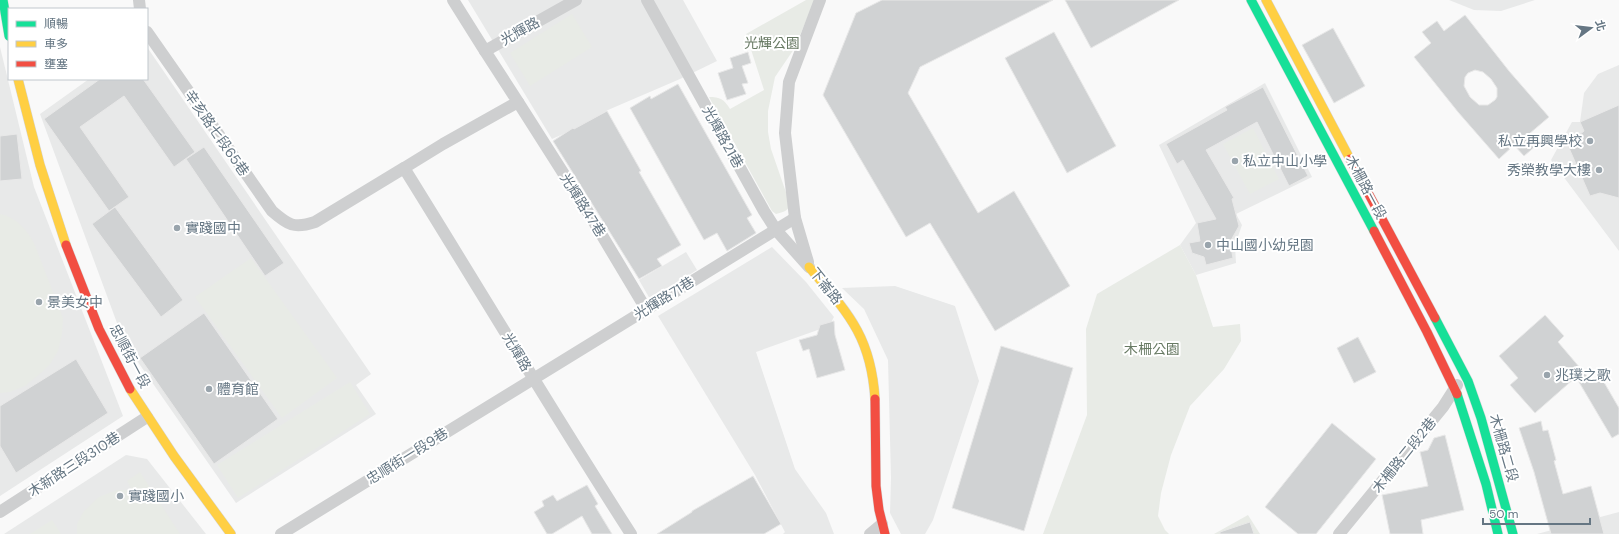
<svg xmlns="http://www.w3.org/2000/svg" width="1619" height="534" viewBox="0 0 1619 534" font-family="'DM Sans','Noto Sans TC',sans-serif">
<rect width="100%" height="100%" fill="#f9f9f9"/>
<g fill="#e8e9e9">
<path d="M 468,0 L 683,0 L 717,61 L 680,79 L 608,110 L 579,127 L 552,139 Z"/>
<path d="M 1449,0 L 1535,0 L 1501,11 L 1474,10 Z"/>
<path d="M 0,47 L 34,187 L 123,416 L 0,496 Z"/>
<path d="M 147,47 L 371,374 L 356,385 L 376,414 L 236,503 L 124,342 L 40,114 L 89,79 L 147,79 Z"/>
<path d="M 1619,65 L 1619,251 L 1551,160 L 1572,122 L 1580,122 L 1584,93 L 1598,74 Z"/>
<path d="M 1265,83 L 1312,177 L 1236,214 L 1242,225 L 1235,245 L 1236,263 L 1196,275 L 1180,245 L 1196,223 L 1159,145 Z"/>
<path d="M 772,247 L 806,282 L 834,317 L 829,326 L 756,352 L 795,469 L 826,513 L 834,534 L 783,534 L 785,532 L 755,475 L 658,316 Z"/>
<path d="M 686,252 L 697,270 L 650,299 L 639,280 Z"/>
<path d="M 895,286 L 955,306 L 979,381 L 933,520 L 925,534 L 901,534 L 890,513 L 891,478 L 888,360 L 864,309 L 842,288 Z"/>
<path d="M 126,455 L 147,459 L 206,534 L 4,534 Z"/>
<path d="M 1619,512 L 1619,534 L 1537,534 Z"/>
</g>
<g fill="#e8ebe6">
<path d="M 806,0 L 815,0 L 794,49 L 775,77 L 768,111 L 768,132 L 771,149 L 790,204 C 788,211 784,212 776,214 L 772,211 L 709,97 C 720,97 724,99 730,109 L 764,90 L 746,34 Z"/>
<path d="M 572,14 L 592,47 L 530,86 L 510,53 Z"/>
<path d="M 1253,128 L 1279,179 L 1250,194 L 1223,144 Z"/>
<path d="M 0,214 C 16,217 27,230 34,243 L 63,318 L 62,334 L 58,351 L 50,364 L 42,372 L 25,386 L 10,392 L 0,393 Z"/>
<path d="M 1180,245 L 1196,275 L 1213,327 L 1240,324 L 1241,341 L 1224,369 L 1190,406 L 1171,455 L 1161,493 L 1158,516 L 1165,530 L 1169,534 L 1043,534 L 1087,415 L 1086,329 L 1097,294 Z"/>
<path d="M 251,258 L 337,378 L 282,418 L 195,297 Z"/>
<path d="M 350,382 L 370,414 L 238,498 L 217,465 Z"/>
<path d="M 140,472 L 180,534 L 77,534 L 77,524 L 84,511 L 99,497 L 117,490 L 132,490 L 127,481 Z"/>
<path d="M 1248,515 L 1260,534 L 1214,534 Z"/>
<path d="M 52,520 L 61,534 L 30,534 Z"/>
</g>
<g fill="#d0d2d3" stroke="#e8e8e8" fill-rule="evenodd">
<path d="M 882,0 L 1053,0 L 920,67 L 908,93 L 978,213 L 1014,191 L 1070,286 L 995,331 L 930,223 L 906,237 L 823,95 L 856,13 Z"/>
<path d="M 1065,0 L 1179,0 L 1091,48 Z"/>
<path d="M 1465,15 L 1509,71 L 1549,117 L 1529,134 L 1538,144 L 1524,156 L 1514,145 L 1499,159 L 1458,112 L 1414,57 L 1431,43 L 1422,32 L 1437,21 L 1444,31 ZM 1475,70 L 1483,72 L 1491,79 L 1497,88 L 1497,97 L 1495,100 L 1488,105 L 1479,105 L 1470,97 L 1464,86 L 1465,77 L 1468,73 Z"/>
<path d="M 1333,28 L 1365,86 L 1334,103 L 1302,45 Z"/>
<path d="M 1054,32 L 1116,146 L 1067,173 L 1005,58 Z"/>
<path d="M 748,52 L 751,63 L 742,66 L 748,83 L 742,84 L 746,94 L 727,100 L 718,73 L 733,68 L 730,58 Z"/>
<path d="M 100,79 L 143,79 L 195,152 L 174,167 L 124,96 L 80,127 L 129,197 L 109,211 L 44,119 Z"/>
<path d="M 678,84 L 752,215 L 747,218 L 756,233 L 727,251 L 717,233 L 704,240 L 630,108 L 650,96 L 651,99 Z"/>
<path d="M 1263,87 L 1308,176 L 1289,186 L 1257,122 L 1206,150 L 1234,198 L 1232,199 L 1239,226 L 1230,242 L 1233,258 L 1206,265 L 1204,257 L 1192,253 L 1189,243 L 1200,241 L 1197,223 L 1216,219 L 1183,160 L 1177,164 L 1166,144 L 1227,110 L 1225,107 Z"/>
<path d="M 1619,105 L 1619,198 L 1600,193 L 1590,196 L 1569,148 L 1577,143 L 1578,136 L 1584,131 L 1580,122 Z"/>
<path d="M 607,111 L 641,171 L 639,172 L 681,245 L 657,259 L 662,266 L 639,279 L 553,141 L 573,128 L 574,129 Z"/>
<path d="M 17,134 L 22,179 L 0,181 L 0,136 Z"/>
<path d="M 204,147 L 284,263 L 265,276 L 186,159 Z"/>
<path d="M 115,207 L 183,300 L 161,317 L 92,224 Z"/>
<path d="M 204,313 L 278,419 L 214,464 L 140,358 Z"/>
<path d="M 1545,315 L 1564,336 L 1558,342 L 1592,382 L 1601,377 L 1619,408 L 1619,434 L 1612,438 L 1576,377 L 1535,413 L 1510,385 L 1518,378 L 1499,356 Z"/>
<path d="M 834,321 L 835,335 L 845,370 L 817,378 L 809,349 L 803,351 L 799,340 L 817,335 L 820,325 Z"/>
<path d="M 1358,337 L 1376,372 L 1354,383 L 1337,348 Z"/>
<path d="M 1001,346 L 1073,368 L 1024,531 L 952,508 Z"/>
<path d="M 76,359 L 108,413 L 16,473 L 0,446 L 0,406 Z"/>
<path d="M 1541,421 L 1543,431 L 1548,430 L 1556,460 L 1554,461 L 1563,494 L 1591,486 L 1604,534 L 1551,534 L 1534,472 L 1519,428 Z"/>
<path d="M 1332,423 L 1376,459 L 1316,534 L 1298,534 L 1265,507 Z"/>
<path d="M 1445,435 L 1464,510 L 1421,520 L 1423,534 L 1390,534 L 1382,495 L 1428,486 L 1420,452 L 1428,450 L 1434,438 Z"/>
<path d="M 753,476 L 781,524 L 764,534 L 657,534 L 692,512 L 692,511 Z"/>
<path d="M 587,485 L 598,504 L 595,506 L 612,534 L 592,534 L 582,516 L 552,534 L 547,534 L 534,512 L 544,506 L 542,501 L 553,495 L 557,501 Z"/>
<path d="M 1250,522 L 1254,534 L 1220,534 L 1220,532 Z"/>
</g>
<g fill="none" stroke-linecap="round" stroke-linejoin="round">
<defs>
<g id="fast">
<path d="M 3,0 L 9,36"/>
<path d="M 1251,0 L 1374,231"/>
<path d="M 1435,318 L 1468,381 L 1481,418 L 1513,534"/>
<path d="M 1457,394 L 1486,484 L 1498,534"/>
</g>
<g id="slow">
<path d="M 1266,0 L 1350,159"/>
<path d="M 18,79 L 40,165 L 66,245"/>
<path d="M 809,267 C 848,313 871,336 875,399"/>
<path d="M 130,389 L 174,456 L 231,534"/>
</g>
<g id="jam">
<path d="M 1350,159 L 1435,318"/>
<path d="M 1374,231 L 1427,332 L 1457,394"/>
<path d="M 66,245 L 99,329 L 130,389"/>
<path d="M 875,399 L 876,486 L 879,510 L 885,534"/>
</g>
</defs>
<use href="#fast" stroke="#d5d6d7" stroke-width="10"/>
<use href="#slow" stroke="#d5d6d7" stroke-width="10"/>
<use href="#jam" stroke="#d5d6d7" stroke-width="10"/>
<g stroke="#cecfd0" stroke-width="12">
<path d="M 139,0 L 140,9"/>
<path d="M 453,0 L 485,51"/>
<path d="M 576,0 L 485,51 L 518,102 L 443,144 L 404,168 C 480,290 553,413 631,534"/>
<path d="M 647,0 L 764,211 L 776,230 L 809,267"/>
<path d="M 147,32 L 272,211 C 288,225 294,229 315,222 L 404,168"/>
<path d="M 518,102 L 588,212 L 646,309"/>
<path d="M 808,262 L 795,218 L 785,133 L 789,82 L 820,0"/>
<path d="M 0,512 L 147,417"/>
<path d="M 281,534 L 795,218"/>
<path d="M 870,534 L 882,524"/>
<path d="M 1339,534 L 1443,407 L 1457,385"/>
</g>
<use href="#fast" stroke="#16e098" stroke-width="9"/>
<use href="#slow" stroke="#ffcf43" stroke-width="9"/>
<use href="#jam" stroke="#f24e42" stroke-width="9"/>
</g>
<g fill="#99a4ac" stroke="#fff" stroke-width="1.5">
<circle cx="1590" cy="141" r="4"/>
<circle cx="1235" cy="161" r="4"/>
<circle cx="1599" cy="170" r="4"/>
<circle cx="177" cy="228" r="4"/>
<circle cx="1208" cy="245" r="4"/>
<circle cx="39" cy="302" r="4"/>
<circle cx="1547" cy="375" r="4"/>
<circle cx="209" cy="389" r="4"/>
<circle cx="120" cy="496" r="4"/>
</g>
<g text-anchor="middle" stroke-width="4" stroke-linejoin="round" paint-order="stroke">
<g font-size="14" fill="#657683" stroke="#fff">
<text transform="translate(520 31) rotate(-29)" y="5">光輝路</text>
<text transform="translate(217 133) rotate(55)" y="5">辛亥路七段65巷</text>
<text transform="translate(723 137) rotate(61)" y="5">光輝路21巷</text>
<text transform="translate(1366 187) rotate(62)" y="5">木柵路一段</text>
<text transform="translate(583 205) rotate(58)" y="5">光輝路47巷</text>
<text transform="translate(826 286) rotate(51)" y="5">下崙路</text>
<text transform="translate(664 298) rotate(-32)" y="5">光輝路71巷</text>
<text transform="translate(517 352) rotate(59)" y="5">光輝路</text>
<text transform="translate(130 356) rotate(62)" y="5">忠順街一段</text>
<text transform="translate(1504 448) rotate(74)" y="5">木柵路二段</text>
<text transform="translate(1404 455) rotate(-51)" y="5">木柵路二段2巷</text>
<text transform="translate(407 456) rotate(-32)" y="5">忠順街一段9巷</text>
<text transform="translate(74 464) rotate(-33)" y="5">木新路三段310巷</text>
</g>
<g font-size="14" fill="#687a64" stroke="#fff">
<text x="772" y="48">光輝公園</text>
<text x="1152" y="354">木柵公園</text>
</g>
<g font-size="14" fill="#657683" stroke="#fff" text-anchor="start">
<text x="1582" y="146" text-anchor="end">私立再興學校</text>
<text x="1243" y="166">私立中山小學</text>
<text x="1591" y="175" text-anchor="end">秀榮教學大樓</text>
<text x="185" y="233">實踐國中</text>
<text x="1216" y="250">中山國小幼兒園</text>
<text x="47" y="307">景美女中</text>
<text x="1555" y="380">兆璞之歌</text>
<text x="217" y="394">體育館</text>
<text x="128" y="501">實踐國小</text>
</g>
</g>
<rect x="8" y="8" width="140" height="72" fill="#ffffff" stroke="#c1c8cd"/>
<rect x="16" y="21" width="20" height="6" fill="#16e098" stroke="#c1c8cd"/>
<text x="44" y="28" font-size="12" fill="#657683">順暢</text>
<rect x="16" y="41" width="20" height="6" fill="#ffcf43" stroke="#c1c8cd"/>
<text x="44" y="48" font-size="12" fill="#657683">車多</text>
<rect x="16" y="61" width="20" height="6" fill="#f24e42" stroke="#c1c8cd"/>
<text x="44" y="68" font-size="12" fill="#657683">壅塞</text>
<g transform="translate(1591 28) rotate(75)" stroke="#ffffff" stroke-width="3" paint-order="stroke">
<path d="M0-3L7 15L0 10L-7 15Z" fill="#657683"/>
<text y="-6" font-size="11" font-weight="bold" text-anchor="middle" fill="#657683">北</text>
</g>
<path d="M1483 518v6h107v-6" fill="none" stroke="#657683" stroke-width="2"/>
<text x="1489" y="518" font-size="12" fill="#657683" stroke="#ffffff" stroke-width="3" paint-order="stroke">50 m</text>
</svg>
